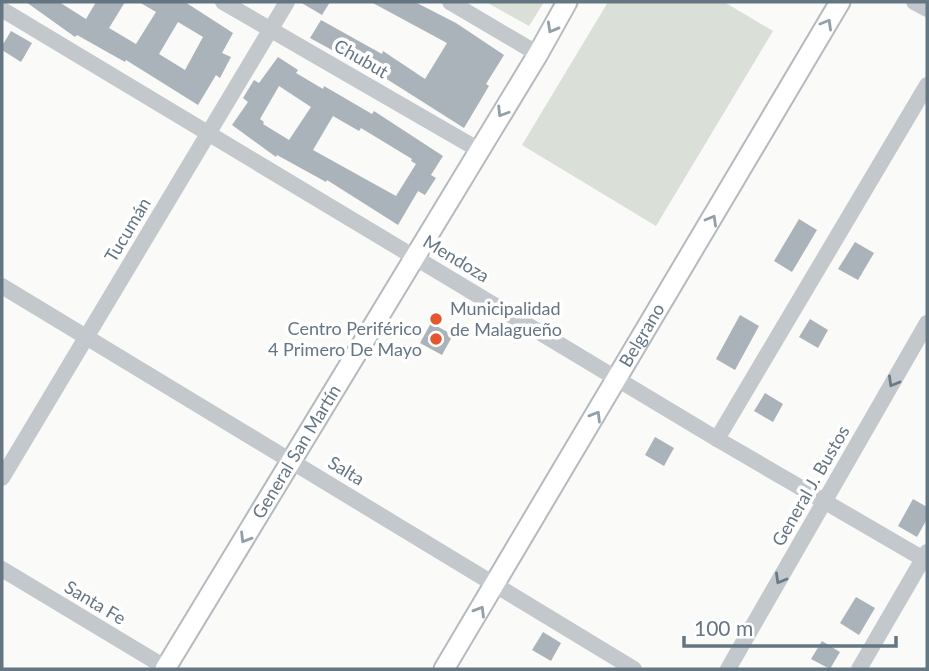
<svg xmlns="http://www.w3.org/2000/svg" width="929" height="671" viewBox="0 0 929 671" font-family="Lato,sans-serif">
<rect width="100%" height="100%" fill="#fafaf8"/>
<g fill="#dadfd7">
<path d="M 486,2 L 544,2 L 529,26 Z"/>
<path d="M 608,2 L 724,2 L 773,31 L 656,226 L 522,145 Z"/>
</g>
<g fill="#aab3b9" fill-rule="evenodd">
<path d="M 26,2 L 59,2 L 86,19 L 96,2 L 125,2 L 109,28 L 136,44 L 156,12 L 139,2 L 185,2 L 233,33 L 222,53 L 231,57 L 220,78 L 216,75 L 198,105 L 126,60 L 125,62 L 77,35 L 75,37 ZM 178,22 L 203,37 L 185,70 L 159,54 Z"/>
<path d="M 300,2 L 330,2 L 322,15 Z"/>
<path d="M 371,2 L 415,2 L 456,23 L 504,55 L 486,84 L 489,86 L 464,128 L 363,64 L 361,66 L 310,38 L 321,20 L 382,54 L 383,51 L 425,79 L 447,43 Z"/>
<path d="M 11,31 L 32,43 L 21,62 L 2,50 L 2,46 Z"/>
<path d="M 278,57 L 298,70 L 296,73 L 323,89 L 324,86 L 372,114 L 374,111 L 443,156 L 431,175 L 436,178 L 425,195 L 418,191 L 398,225 L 327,180 L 326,182 L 277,155 L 276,157 L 232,125 L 248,102 L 243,98 L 254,80 L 259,83 ZM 279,86 L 311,107 L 289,140 L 263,124 L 264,122 L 260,119 ZM 333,116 L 359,131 L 361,128 L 412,159 L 411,161 L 416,164 L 396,196 L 313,150 Z"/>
<path d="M 799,219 L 817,230 L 792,272 L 774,261 Z"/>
<path d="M 855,242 L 874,253 L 858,280 L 838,269 Z"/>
<path d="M 740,315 L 759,326 L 735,370 L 716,359 Z"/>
<path d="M 810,319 L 828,330 L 818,348 L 799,337 Z"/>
<path d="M 431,323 L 453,335 L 442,355 L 420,343 Z"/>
<path d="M 765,393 L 783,404 L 773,422 L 754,411 Z"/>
<path d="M 655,437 L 674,448 L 664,466 L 645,455 Z"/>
<path d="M 913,499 L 927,507 L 927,519 L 917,537 L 898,526 Z"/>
<path d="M 856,597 L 875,608 L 859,635 L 840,623 Z"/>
<path d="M 543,632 L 561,643 L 551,661 L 532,650 Z"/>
<path d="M 822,641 L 840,652 L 830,669 L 811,659 Z"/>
</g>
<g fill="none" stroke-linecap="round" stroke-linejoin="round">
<defs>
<g id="major">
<path id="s1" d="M 165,669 L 538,54 L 567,2"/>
<path id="s2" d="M 444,669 L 840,2"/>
</g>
</defs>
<use href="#major" stroke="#b5babe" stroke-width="23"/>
<g stroke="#c3c8cc" stroke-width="16">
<path d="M 223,2 L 479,150"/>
<path d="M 450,2 L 538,54"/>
<path d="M 914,2 L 927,9"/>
<path d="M 3,10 L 717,439 L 927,561"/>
<path d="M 2,286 L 634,669"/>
<path d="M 717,439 L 927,85"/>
<path d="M 2,478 L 287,2"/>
<path d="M 2,569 L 168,669"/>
<path d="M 728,669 L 927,323"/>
<path d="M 859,669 L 927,552"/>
</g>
<use href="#major" stroke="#fff" stroke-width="19"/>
</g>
<defs><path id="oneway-chevron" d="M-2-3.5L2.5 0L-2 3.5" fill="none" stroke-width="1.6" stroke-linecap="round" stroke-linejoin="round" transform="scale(1.75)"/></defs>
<g stroke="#939fa8">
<use href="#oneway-chevron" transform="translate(827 24) rotate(-60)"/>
<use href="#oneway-chevron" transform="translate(552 28) rotate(119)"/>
<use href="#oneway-chevron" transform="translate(502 112) rotate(122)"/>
<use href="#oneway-chevron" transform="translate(712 220) rotate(-60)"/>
<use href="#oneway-chevron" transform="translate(596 416) rotate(-59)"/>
<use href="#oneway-chevron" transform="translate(245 538) rotate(121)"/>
<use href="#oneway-chevron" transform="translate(480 611) rotate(-59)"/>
</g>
<g stroke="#6a7a87">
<use href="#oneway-chevron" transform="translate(893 382) rotate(120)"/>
<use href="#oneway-chevron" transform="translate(780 579) rotate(120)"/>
</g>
<g fill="#e4572e" stroke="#fff" stroke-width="2.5">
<circle cx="436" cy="319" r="7"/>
<circle cx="436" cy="339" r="7"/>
</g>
<g text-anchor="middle" stroke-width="7" stroke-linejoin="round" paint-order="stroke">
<g font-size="18" fill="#657683" stroke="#fff">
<text transform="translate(361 59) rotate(30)" y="6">Chubut</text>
<text transform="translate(128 230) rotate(-59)" y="6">Tucumán</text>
<text transform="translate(456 259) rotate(31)" y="6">Mendoza</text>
<text dy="6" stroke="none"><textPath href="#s2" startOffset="388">Belgrano</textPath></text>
<text dy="6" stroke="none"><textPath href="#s1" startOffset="254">General San Martín</textPath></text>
<text transform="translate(346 471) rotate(31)" y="6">Salta</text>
<text transform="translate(811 486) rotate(-60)" y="6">General J. Bustos</text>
<text transform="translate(95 603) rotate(31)" y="6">Santa Fe</text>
</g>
<g font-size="18" fill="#657683" stroke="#fff" text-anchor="start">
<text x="450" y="315">Municipalidad<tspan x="450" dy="21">de Malagueño</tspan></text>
<text x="422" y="335" text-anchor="end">Centro Periférico<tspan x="422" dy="21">4 Primero De Mayo</tspan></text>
</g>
</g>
<rect width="929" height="671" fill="none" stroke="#657683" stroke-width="7"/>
<path d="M684 636v10h212v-10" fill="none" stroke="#657683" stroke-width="3.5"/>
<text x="694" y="636" font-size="21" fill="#657683" stroke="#ffffff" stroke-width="5" paint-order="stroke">100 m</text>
</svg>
